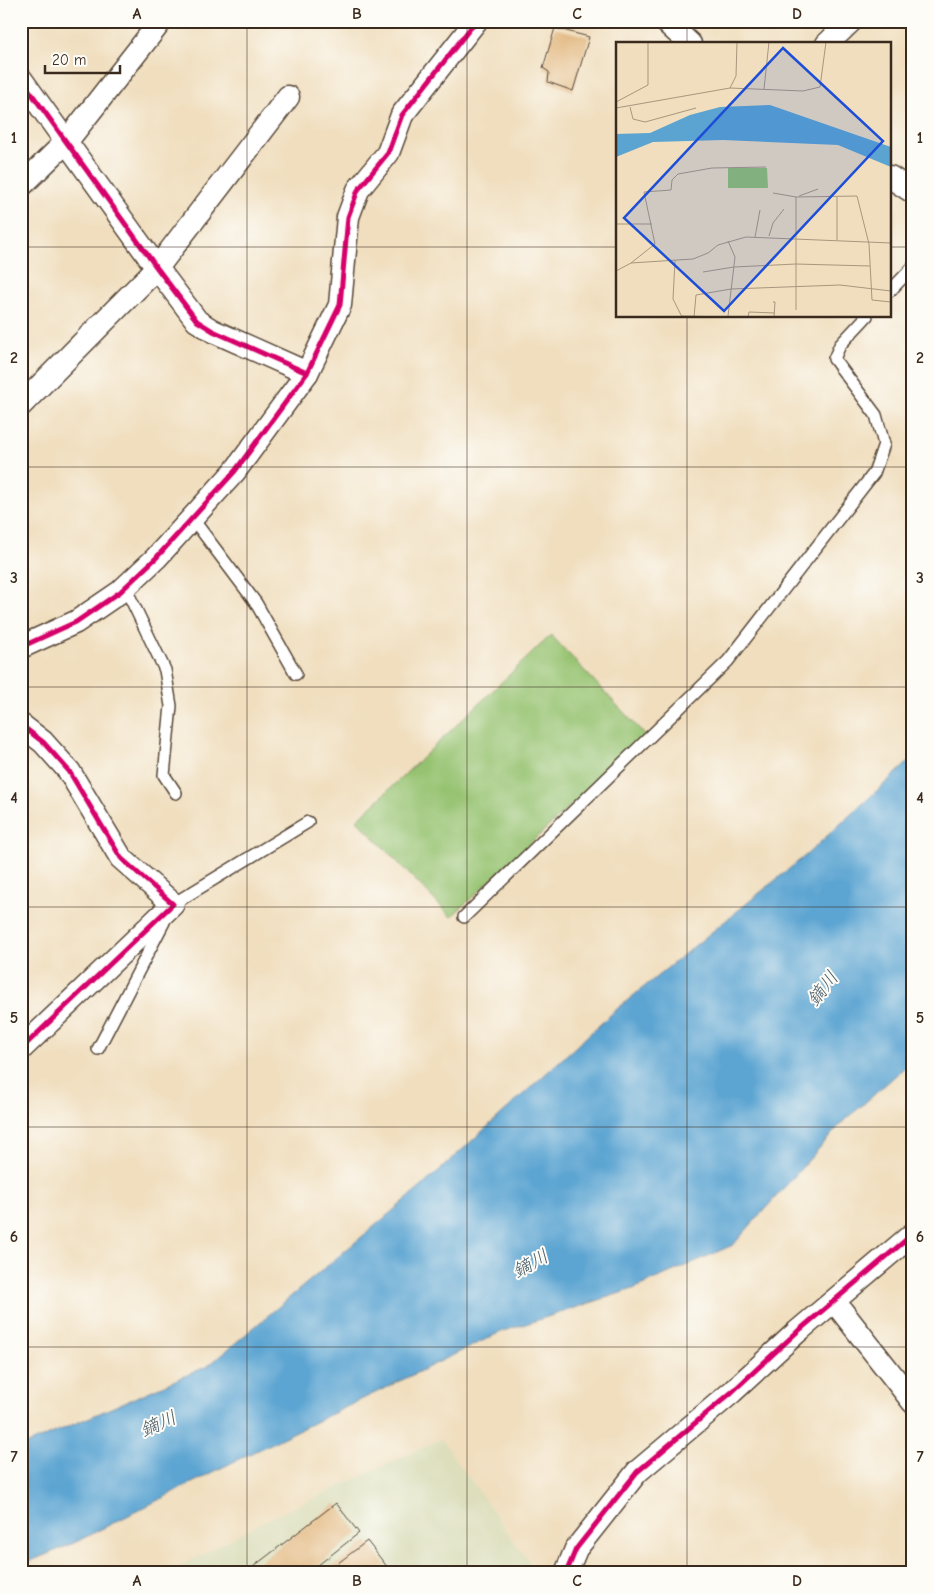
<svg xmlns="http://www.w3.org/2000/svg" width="934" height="1594" viewBox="0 0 934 1594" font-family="'Comic Neue','Klee One',sans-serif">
<rect width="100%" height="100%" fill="#fdfcf7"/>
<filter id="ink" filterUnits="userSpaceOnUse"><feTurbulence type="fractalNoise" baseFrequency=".02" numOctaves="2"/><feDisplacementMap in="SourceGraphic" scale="10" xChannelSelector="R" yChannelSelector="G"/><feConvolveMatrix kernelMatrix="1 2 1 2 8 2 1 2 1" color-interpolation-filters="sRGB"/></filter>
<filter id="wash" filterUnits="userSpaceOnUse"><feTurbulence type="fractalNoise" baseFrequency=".0096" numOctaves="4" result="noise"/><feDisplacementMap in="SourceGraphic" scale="20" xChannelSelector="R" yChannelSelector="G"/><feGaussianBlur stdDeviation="1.12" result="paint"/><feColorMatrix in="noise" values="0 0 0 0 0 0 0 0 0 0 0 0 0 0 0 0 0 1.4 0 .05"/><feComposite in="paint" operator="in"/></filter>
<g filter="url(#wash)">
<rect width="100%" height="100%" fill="#f0debe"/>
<path fill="#dcdebc" d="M 441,1439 L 537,1573 L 169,1573 L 254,1526 Z"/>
<path fill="#95c270" stroke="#687647" d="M 551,635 L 646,736 L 451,917 L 357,820 Z"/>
<path fill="#5ba4d2" stroke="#4b6778" d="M 913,758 L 913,1060 L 840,1125 L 733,1245 L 633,1289 L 501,1332 L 243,1457 L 74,1543 L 21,1565 L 21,1447 L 208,1366 L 421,1187 L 617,1009 L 805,856 Z"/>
<g id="blocks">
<g fill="#e4bc87">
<path d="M 555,28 L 589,37 L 573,91 L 548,82 L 549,72 L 543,68 Z"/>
<path d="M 336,1503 L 359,1533 L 308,1573 L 245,1573 Z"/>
<path d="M 367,1541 L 392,1573 L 325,1573 Z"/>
</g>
</g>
</g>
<g filter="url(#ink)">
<use href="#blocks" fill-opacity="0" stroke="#564536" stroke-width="1"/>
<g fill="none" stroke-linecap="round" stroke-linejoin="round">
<defs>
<g id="lane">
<path d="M 890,291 L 913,267"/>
<path d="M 192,518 L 256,603 L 296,674"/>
<path d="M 125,587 L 165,670 L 171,706 L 164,775 L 176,793"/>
<path d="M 171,907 L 173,904 L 308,822"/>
<path d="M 464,917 L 728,661 L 874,473 L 884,444 L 876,415 L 834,359 L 840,345 L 867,316"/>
<path d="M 98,1049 L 164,922"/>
</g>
<g id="street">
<path d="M 665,21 L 690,44"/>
<path d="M 827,44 L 851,21"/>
<path d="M 21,79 L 157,268 L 197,321 L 213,331 L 307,373"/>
<path d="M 890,177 L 913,192"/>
<path d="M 21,186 L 67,141 L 161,21"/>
<path d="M 21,405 L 157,268 L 288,97"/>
<path d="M 21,647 L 76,622 L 120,592 L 156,558 L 235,471 L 307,373 L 340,305 L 348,217 L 358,190 L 388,153 L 402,115 L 476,21"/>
<path d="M 21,725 L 43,742 L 69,771 L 121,858 L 173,904 L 21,1049"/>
<path d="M 834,1301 L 913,1402"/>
<path d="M 566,1573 L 576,1549 L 637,1472 L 732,1392 L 797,1332 L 913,1234"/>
</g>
</defs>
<use href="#lane" stroke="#564536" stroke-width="14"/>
<use href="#street" stroke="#564536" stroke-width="25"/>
<use href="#lane" stroke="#fff" stroke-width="11"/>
<use href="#street" stroke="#fff" stroke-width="22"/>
<defs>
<g id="cycleway">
<path d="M 21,79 L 157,268 L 197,321 L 213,331 L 307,373"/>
<path d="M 21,647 L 76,622 L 120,592 L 156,558 L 235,471 L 307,373 L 340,305 L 348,217 L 358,190 L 388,153 L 402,115 L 476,21"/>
<path d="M 21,725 L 43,742 L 69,771 L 121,858 L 173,904 L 21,1049"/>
<path d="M 566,1573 L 576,1549 L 637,1472 L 732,1392 L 797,1332 L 913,1234"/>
</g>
</defs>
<use href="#cycleway" stroke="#fdfcf7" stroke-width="8"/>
<use href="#cycleway" stroke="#d6006c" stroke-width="5"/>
</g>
</g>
<path fill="none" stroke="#3b2a1e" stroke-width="1" stroke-opacity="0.55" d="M 247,21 L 247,1573M 467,21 L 467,1573M 687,21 L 687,44M 21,247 L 618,247M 890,247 L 913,247M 687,316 L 687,1573M 21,467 L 913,467M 21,687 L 913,687M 21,907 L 913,907M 21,1127 L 913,1127M 21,1347 L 913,1347"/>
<g text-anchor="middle" stroke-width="4" stroke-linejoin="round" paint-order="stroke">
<g font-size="19" font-style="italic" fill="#485b66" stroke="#fdfcf7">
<text transform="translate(822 988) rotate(-52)" y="7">鏑川</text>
<text transform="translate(530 1263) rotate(-29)" y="7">鏑川</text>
<text transform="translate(158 1423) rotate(-24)" y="7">鏑川</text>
</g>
</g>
<g transform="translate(616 42)">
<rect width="275" height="275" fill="#f0debe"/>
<path d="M 112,126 L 151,126 L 152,146 L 112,146 Z" fill="#95c270"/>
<path d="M 154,63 L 275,105 L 275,125 L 222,103 L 107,98 L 37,100 L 0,115 L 0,92 L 34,91 L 74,73 L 104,65 Z" fill="#5ba4d2"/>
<path fill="none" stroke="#a8967e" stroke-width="1" d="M 114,46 L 187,49 L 204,45 L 210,0M 148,47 L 153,0M 0,60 L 32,43 L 32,0M 14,65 L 17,77 L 29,80 L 80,66M 0,66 L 114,46 L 120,34 L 121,0M 157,151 L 180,155 L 241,154 L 253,202 L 256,258 L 275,260M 183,154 L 202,147M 180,155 L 180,268M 0,182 L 36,182M 153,194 L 157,181 L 168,167M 139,195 L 144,168M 221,198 L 221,155M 59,219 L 57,257 L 66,275M 15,221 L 39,202 L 28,150 L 55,148 L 56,138 L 62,132 L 96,126 L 150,125M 0,229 L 15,221 L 77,217 L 92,211 L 102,203 L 130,195 L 275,201M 87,230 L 118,225 L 180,222 L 254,224M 157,260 L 159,260 L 158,275M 66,274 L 113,275M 112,274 L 119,215 L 112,199M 78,275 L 80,253 L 115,247 L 224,243 L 275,249M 132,275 L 133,270 L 159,271"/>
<path fill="#1d4ed8" fill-opacity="0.15" stroke="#1d4ed8" stroke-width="2.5" d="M 167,6 L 267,99 L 108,269 L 8,176 Z"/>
<rect width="275" height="275" fill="none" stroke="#3b2a1e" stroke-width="2.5"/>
</g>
<rect width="934" height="1594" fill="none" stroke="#fdfcf7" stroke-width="55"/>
<path d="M45 65v8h75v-8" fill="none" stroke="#3b2a1e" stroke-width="2.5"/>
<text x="52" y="65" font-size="15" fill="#3b2a1e" stroke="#fdfcf7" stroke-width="4" paint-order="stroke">20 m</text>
<rect x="28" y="28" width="878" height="1538" fill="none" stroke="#3b2a1e" stroke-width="2"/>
<g font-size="16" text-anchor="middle" font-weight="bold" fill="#3b2a1e">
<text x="137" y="19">A</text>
<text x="357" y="19">B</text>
<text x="577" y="19">C</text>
<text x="797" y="19">D</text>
<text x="14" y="143">1</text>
<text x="920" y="143">1</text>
<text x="14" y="363">2</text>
<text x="920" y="363">2</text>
<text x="14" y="583">3</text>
<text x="920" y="583">3</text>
<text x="14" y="803">4</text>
<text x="920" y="803">4</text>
<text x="14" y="1023">5</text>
<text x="920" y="1023">5</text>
<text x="14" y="1242">6</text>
<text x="920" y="1242">6</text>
<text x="14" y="1462">7</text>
<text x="920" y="1462">7</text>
<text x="137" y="1586">A</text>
<text x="357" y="1586">B</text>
<text x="577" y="1586">C</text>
<text x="797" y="1586">D</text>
</g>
</svg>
